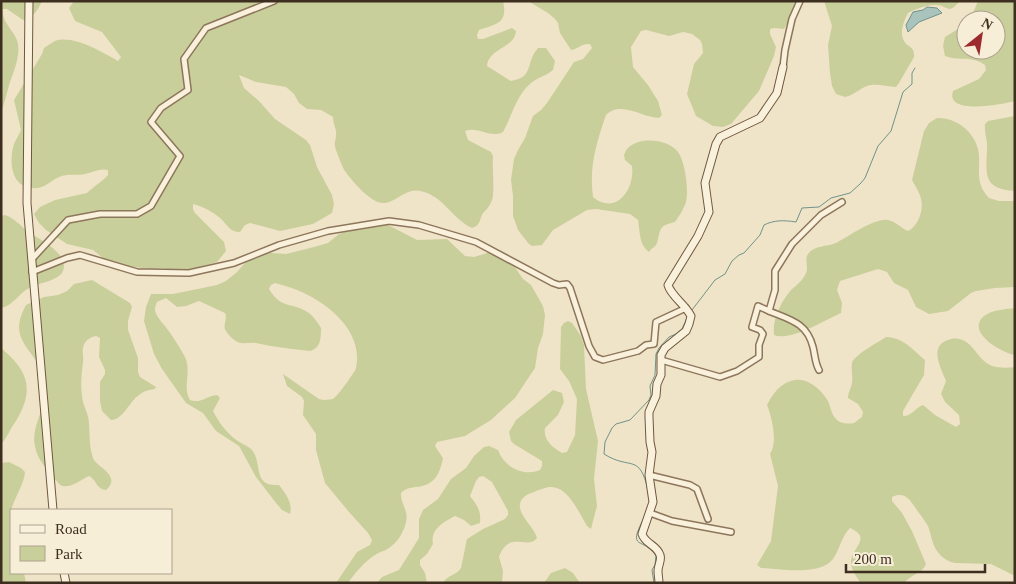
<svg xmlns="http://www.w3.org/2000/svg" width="1016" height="584" viewBox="0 0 1016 584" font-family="Georgia,serif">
<rect width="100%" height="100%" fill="#f0e4c8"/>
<g fill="#c9cf9b">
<path d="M 1,1 L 42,1 C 37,12 34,16 23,20 L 7,9 L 3,9 C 1,23 16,31 18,44 C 20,57 14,71 10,82 C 7,92 5,102 1,112 Z"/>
<path d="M 74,1 L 503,1 C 508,23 497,24 479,30 L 477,35 L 478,39 L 483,39 L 512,28 L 516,31 C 515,48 489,48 487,66 L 511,81 C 535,77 525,62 538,48 L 546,48 L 555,61 L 553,70 C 546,76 536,78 530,84 C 516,96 512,116 503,132 C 491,139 478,126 465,131 L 468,140 L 491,152 L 493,156 C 492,166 495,193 492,200 C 490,206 487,209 483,213 C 479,220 481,225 472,228 C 452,219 443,195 420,191 C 406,188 398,201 385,203 C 372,205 352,181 345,171 C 343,169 336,150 335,147 C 334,142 337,136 336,131 C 335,127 333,122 333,117 L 321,110 L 307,109 L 299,103 L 294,94 L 286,87 L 256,82 L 239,75 L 244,88 L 259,101 L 275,119 L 306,140 L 310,145 L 317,167 L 332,195 L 334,204 L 332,213 L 313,224 L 280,231 L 250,223 L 245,225 L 240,232 C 229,232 227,224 220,218 C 213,212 202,206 193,204 L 193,209 L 195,213 L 224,242 L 226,251 L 217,262 L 189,270 L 179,271 L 162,268 L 151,269 L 117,265 L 104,259 L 93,250 L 67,244 L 46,230 L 39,223 L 34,214 L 40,207 L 55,200 L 87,193 C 94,186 102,182 108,175 L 108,170 C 100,168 93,172 85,174 C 76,176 68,173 59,177 C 52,180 46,187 38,188 C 12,191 8,164 14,144 C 16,139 19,135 21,130 L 14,100 L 42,54 L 44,48 C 48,46 53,41 58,40 C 78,37 101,52 118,61 L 121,57 L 102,32 L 75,21 L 69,8 Z"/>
<path d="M 528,1 L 795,1 L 788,22 L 784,29 L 774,28 L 770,29 L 770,34 L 776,47 L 774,56 L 759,91 L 731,124 L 723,127 L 713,126 L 696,116 L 687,94 L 694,64 L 703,53 L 702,44 L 700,40 L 692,34 L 683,32 L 669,36 L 646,30 L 641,31 L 631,47 L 633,67 L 648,85 L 658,101 L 662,115 L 659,118 C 643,118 621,100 606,115 C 596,144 589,167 593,197 C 616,216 635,189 632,166 L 625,160 L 624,155 C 625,152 626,150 628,148 C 639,136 669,139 678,152 C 685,161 689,190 686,202 C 684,209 679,216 675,222 C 658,226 661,229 657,243 C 656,247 651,248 649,252 C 639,245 640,231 638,220 L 630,214 L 596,209 L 587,210 L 553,230 L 542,245 L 532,246 L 528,243 L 518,230 L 513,216 L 513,196 L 511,180 L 514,159 L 518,150 L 525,138 L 533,116 L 541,110 L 547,103 L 574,62 L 583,59 L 592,48 L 590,44 C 582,43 578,49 571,50 L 560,33 L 558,23 L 555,19 L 548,13 Z"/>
<path d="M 824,1 L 960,1 C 947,16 949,5 935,5 C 926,5 916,9 908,13 C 904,20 899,33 904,41 C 908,48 915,46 914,57 L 899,83 L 896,87 C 888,87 879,84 871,85 C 862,86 855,95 845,97 L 836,94 L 832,86 L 830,73 L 828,45 L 832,26 Z"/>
<path d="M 978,1 L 1015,1 L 1015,101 C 1003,104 945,116 953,91 L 979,79 L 986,70 L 985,65 C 971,55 962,62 945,56 L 943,46 L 945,37 L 966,24 L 966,50 L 996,50 L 996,20 L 970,20 Z"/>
<path d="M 1015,116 L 1015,191 C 983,189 986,175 987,149 C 988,141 984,133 985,124 L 988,121 Z"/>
<path d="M 937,118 C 956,117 974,132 978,149 C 982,168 973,181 989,198 L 999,201 L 1015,201 L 1015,287 L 995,288 L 976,291 L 971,293 L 948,311 L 929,314 L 916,307 L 908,290 L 894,283 L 887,272 L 878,269 L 840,281 L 837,290 L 842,303 L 841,313 C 825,320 790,342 774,335 C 772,319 781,302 791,290 C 797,285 803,280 806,273 C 809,267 804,260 808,254 C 815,245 826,247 836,243 C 848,237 874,218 888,220 C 895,221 901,228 908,231 C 918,226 924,210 921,199 C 920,193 915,186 912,180 L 924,131 L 929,123 Z"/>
<path d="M 5,215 C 14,218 20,225 27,231 C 38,239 70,253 63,271 C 59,281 38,283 29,288 C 19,293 13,306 1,308 L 1,216 Z"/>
<path d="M 367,224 L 388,225 L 417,240 L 447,239 L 465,256 L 474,257 L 497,250 L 506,254 L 523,279 L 531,285 L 543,306 L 545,315 L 543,334 L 538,348 L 535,368 L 515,398 L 491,420 L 465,436 L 437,442 L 435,446 L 443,458 C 440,474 434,486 416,487 C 410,488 406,488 401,493 C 400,503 409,511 406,522 C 404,532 397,543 389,548 C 385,551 379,552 375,555 C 364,562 355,573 348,583 L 336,583 L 357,552 L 370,545 L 372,540 L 368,533 L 349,512 L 325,483 L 316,450 L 316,434 L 303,415 L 304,401 L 302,397 L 287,386 L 283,374 L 319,399 L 324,400 L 333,399 C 339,394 343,387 348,381 C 350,377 355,372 356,368 C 364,331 327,302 297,290 C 290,287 282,285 275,283 L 271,285 L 269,289 C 281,310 294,302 309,313 C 314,317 318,323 321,328 C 321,338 321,348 310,351 C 292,349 274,347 256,343 C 251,342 246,344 241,343 C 235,342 229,336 226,331 C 222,325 228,319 225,313 L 199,301 L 186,306 L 177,307 L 166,298 L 157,302 C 156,305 155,306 155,310 C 156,317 164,324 168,330 C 174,338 180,348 185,357 C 192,372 182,387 190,400 C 201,404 206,396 217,395 L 220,398 L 213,411 C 218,421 226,432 235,439 C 240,443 247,445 252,450 C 263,464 252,487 279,485 C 286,494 293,503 290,514 L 282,510 L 276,503 L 256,477 L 239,446 L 216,431 L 203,413 L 186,403 L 162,369 L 154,354 L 144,321 L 146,307 L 151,294 L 173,294 L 217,285 L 226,281 L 237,272 L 253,254 L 258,252 L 286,254 L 314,247 L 328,243 L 339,234 Z"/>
<path d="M 92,280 L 130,303 L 132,307 L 128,321 L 128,330 L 138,358 L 138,372 L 140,377 L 156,387 L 155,389 C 148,390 144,391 139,395 C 129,402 123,420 111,420 L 102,411 L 100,401 L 100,382 L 105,374 L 105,370 L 99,357 L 100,338 L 96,336 C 90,337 84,341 83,348 C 82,353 84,358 83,363 C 81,376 80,392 84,405 C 86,411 89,417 89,423 C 90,435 89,446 93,458 C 95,466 123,476 106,490 C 96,489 97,480 89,476 C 80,480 69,490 60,485 C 51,474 37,461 35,446 C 30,423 52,401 45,378 C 35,348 6,341 26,305 L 44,297 L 58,295 L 67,291 L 74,284 Z"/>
<path d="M 1015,308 L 1015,355 C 1002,353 965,332 984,316 C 992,310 1005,309 1015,308 Z"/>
<path d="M 568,321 L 572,323 L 581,336 L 584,345 L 586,389 L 598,441 L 594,479 L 597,506 L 591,529 L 587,526 C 579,513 568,485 549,487 C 544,488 538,490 534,492 C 528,494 521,497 520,504 C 518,515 534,527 537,538 C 527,551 509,529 499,557 L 503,571 L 502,583 L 443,583 C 447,575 457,575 461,568 L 467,539 L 483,529 L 505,519 L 508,515 L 508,511 L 492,482 L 483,476 L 479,477 L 476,481 L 470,496 C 478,506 481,511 480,523 L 471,526 L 464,520 L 455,516 C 444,522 430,529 433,544 L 427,554 L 420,560 L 420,565 L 425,573 L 427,583 L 377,583 L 382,577 L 399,570 L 419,538 L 419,519 L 423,510 L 438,499 L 451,479 L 466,468 L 474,456 L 484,447 L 489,446 L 498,450 C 504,467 523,477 540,470 L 542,466 L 542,461 L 514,444 L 511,441 L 509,432 L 516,420 L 553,390 L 562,393 L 564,402 L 558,415 L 545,428 C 543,440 553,448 562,453 L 567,452 L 575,435 L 577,399 L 569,381 L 560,369 L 561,327 L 564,323 Z"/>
<path d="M 886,337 C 904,338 912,349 925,360 L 924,375 L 903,411 L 903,416 C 912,416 915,408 923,405 L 935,415 L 956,427 L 960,424 L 959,415 L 945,402 L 941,394 L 946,381 C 942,371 932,353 941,344 C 944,341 948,340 951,339 C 972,335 975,359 992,366 C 999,368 1007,368 1015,367 L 1015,576 L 991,564 L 956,563 C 948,562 942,558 937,551 C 932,544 931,534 928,526 C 925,521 922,517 919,513 C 912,504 907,490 892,497 L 892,501 L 902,513 L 912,531 L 926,564 C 923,573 910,575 904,583 L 861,583 C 857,578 850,568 851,561 C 853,546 872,538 850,528 C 841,537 840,549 833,559 C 821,576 780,569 761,568 L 757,565 L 771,541 L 778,486 L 770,454 C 778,442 772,418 767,405 C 781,376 806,370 826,398 C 831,404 830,413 836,419 C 841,424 847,424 854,423 L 862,417 L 863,412 L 858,404 L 848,398 C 848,392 851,389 852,383 C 853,377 851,370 852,363 C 854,355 877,343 886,337 Z"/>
<path d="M 1,348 C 30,372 35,392 14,424 C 9,431 7,438 1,444 Z"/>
<path d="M 9,462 L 21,468 L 25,472 C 24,486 13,499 11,512 C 9,532 11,553 11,573 L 24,573 L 26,583 L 1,583 L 1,463 Z"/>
<path d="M 565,568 L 573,573 L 580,583 L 544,583 L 551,573 Z"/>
</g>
<path fill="#a9c4bc" stroke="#6f938a" d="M 927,7 L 937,8 L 942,13 L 919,22 L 908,32 L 906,25 L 913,12 L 923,10 Z"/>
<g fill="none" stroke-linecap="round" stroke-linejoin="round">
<g stroke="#6f938a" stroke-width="1">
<path d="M 692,310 L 715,280 L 725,274 L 732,261 L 739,255 L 744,253 L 760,235 L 764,225 C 774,220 784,220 796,222 L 802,208 L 819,207 L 831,198 L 850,193 L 861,183 L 865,178 L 878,146 L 891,131 L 903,92 L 912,84 L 912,73 L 915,68"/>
<path d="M 648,490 C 639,452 631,471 604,454 L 605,442 L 612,428 L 616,424 L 630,420 L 649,400 L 651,395 L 650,386 L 655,375 L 656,354 L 659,348 L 669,337 L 676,334 L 682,329 L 687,318"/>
<path d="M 644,518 C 626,552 644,536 656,556 L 655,565 L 652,570 L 654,583"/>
</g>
<defs>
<g id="street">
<path d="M 783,67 L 785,50 L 792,19 L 800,1"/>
<path d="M 32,259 L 68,220 L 100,214 L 137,214 L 151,206 L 180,156 L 151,122 L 161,108 L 188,90 L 184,59 L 206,28 L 274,1"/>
<path d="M 32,272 L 67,258 L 80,255 L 137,272 L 189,273 L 234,263 L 279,245 L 328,231 L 389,221 L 419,225 L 476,242 L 553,283 L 559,285 L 567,284 L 570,288 L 589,346 L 595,357 L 603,360 L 638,351 L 646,345 L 654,344 L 656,322 L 686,308"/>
<path d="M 769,311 C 791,320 807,323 813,347 C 815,355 815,363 819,370"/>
<path d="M 661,360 L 720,377 L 737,371 L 759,357 L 759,345 L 763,334 L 760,330 L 752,327 L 758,306 L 769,311 L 775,290 L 775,271 L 792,244 L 821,215 L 842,202"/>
<path d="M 649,475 L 690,485 L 697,489 L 708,519"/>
<path d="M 650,513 L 672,521 L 731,532"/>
</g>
<g id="secondary">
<path d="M 29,1 L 27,203 L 53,510"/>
<path d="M 64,573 L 66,583"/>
<path d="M 659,583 C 659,579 658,575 658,571 C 658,565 662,560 660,555 C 657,545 645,544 642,534 L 653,502 L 649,475 L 652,452 L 650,442 L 649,417 L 649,412 L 656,396 L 657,384 L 661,375 L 661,355 L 665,348 L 686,331 L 689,324 L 691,316 C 685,304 671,296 668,285 L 698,236 L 709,212 L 705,183 L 716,144 L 720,137 L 760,118 L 777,93 L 783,67"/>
</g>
</defs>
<use href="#street" stroke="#8d765c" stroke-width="8"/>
<use href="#secondary" stroke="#6f573f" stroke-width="9"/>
<use href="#street" stroke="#faf1dc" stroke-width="5"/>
<use href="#secondary" stroke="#faf1dc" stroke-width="7"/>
</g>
<rect width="1016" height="584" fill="none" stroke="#3d2e20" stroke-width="5"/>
<rect x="10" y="509" width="162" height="65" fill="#f7eed8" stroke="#ada18e"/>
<rect x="20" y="525" width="25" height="8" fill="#faf1dc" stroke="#ada18e"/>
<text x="55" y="534" font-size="15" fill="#3d2e20">Road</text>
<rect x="20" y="546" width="25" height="15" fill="#c9cf9b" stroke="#ada18e"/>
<text x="55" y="559" font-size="15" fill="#3d2e20">Park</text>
<g transform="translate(981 35) rotate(30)"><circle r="24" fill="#f7eed8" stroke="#ada18e"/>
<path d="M0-4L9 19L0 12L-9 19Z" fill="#9e2a2b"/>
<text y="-8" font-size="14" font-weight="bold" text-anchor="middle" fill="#3d2e20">N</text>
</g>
<path d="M846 564v8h139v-8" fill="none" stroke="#3d2e20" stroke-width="2.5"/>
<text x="854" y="564" font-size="15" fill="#3d2e20" stroke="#f7eed8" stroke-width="4" paint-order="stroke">200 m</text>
</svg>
